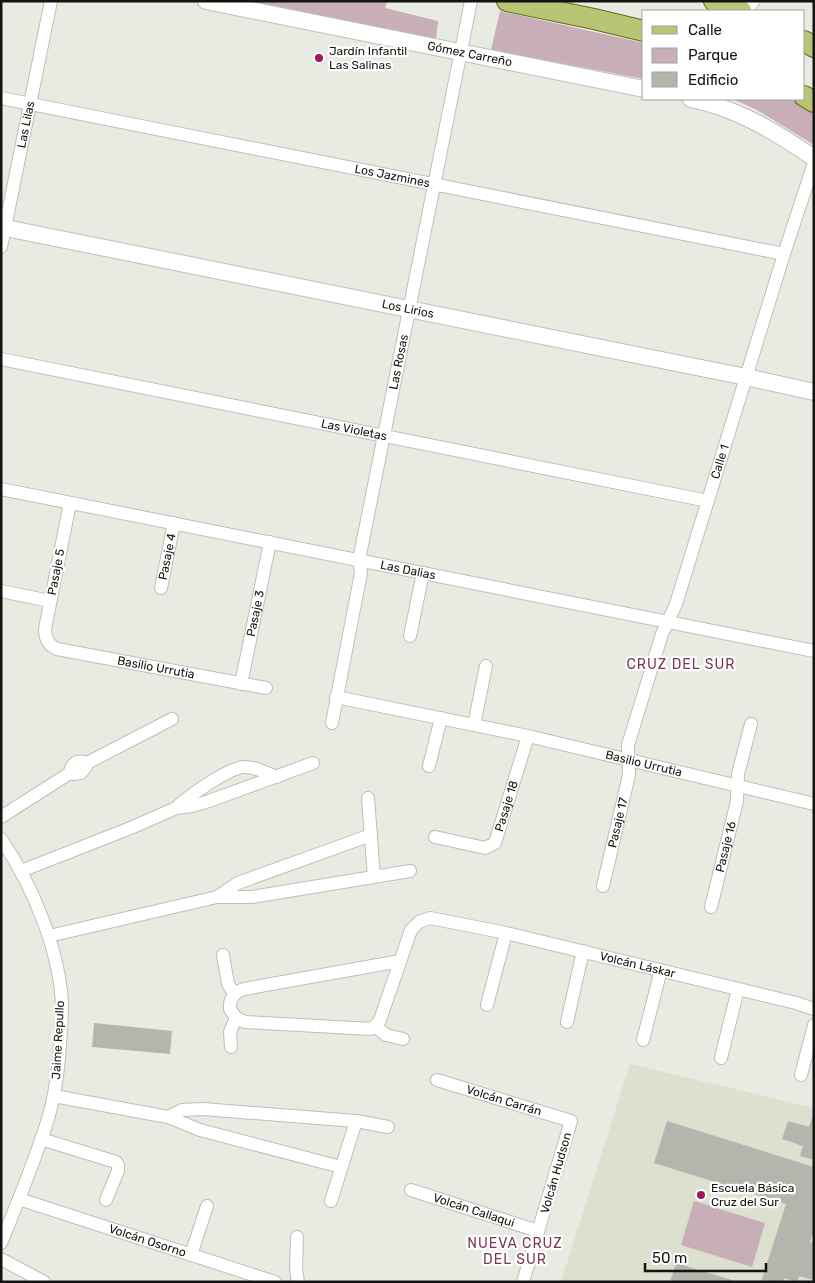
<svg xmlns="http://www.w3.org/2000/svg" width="815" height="1283" viewBox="0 0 815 1283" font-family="Rubik,sans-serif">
<rect width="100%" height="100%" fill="#e8ebe1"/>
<path fill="#dce0cf" d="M 630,1064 L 814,1108 L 814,1282 L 561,1282 Z"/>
<g fill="#c8aeb7">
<path d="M 248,1 L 387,1 L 385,8 L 438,21 L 436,39 Z"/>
<path d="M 500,11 L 644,43 L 644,79 L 491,50 Z"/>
<path d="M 733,99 L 790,99 L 814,113 L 814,145 L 757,110 Z"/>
<path d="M 694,1201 L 765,1223 L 752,1267 L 681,1245 Z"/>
</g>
<g fill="#b3b6ac">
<path d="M 94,1023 L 172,1031 L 170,1054 L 92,1047 Z"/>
<path d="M 812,1118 L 814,1119 L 814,1160 L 800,1156 L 803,1146 L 782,1139 L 788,1121 L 809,1127 Z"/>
<path d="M 667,1121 L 814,1167 L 814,1230 L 810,1242 L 814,1244 L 813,1280 L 799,1276 L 797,1282 L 784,1278 L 783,1282 L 761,1282 L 786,1204 L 654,1163 Z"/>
<path d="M 676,1263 L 735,1281 L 735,1282 L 670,1282 Z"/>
</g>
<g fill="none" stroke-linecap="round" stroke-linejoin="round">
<defs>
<g id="minor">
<path d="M 745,11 L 754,1"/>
<path id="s1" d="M 1,98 L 784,254"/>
<path id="s2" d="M 1,247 L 51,1"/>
<path id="s3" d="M 1,359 L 708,501"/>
<path id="s4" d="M 1,489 L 814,651"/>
<path id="s5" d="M 70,503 L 45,629 C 45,638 48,645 57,649 L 266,688"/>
<path id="s6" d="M 161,588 L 174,523"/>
<path d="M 1,591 L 50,601"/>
<path d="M 410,636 L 423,573"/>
<path id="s7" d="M 241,684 L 270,542"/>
<path id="s8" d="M 336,697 L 528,736 L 814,804"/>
<path id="s9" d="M 332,723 L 361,573 L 359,560 L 471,1"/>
<path d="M 474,725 L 486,666"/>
<path d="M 429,766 L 441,718"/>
<path d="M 70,773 C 71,763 78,759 87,763"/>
<path d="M 368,798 L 374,877"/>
<path d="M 176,808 C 187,797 227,769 243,767 C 254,766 266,773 277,777"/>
<path d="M 1,817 L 70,773 L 73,774 L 81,773 L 86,767 L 87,763 L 172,719"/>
<path id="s10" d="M 435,837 L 485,848 L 495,843 L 528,736"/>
<path d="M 1,839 C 32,884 60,951 62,1005 C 62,1023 60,1041 59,1059 C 57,1079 54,1099 48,1119 C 35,1161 18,1202 1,1243"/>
<path d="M 21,871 L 133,827 L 176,808 L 192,806 L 209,801 L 313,763"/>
<path id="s11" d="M 603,886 L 629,775 L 628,745 L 662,634 L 676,604 L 784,254 L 814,163"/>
<path d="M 217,897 L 238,883 L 371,835"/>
<path id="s12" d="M 711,907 L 737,801 L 738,774 L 751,724"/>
<path d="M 49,936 L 217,897 L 252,897 L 410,871"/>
<path d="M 223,955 L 228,984 L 234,994"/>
<path id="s13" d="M 400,961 L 244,989 C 234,992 229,999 230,1009 L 236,1018 L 245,1022 L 371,1029 L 379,1022 L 381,1017 L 411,930 L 419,922 L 430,918 L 506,933 L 796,1003 L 814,1009"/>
<path d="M 487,1005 L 506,933"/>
<path d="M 567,1022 L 583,951"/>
<path d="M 375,1026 L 386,1035 L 403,1039"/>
<path d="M 643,1040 L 661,970"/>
<path d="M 231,1047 L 230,1032 L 236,1018"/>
<path d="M 721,1058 L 738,989"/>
<path d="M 801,1075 L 814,1025"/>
<path id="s14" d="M 437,1080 L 571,1121 L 523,1282"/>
<path d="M 54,1096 L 168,1117 L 200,1130 L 341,1167"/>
<path d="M 168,1117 L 182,1110 L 203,1109 L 356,1121 L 388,1127"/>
<path d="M 41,1139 L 116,1162 L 118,1165 L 118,1171 L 106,1200"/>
<path id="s15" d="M 411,1190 L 538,1231"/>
<path id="s16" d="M 19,1199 L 275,1282"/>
<path d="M 331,1201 L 356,1121"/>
<path d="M 297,1237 L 296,1269 L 298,1282"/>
<path d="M 191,1255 L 207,1206"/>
<path d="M 1,1259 L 44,1282"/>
</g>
<g id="tertiary">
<path id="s17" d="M 206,1 L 644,89"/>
<path d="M 691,99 C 739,109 774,131 814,158"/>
<path id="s18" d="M 1,227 L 746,377 L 814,392"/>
</g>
<g id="primary">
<path d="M 507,1 L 594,19 L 644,31"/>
<path d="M 714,1 L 741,11"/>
<path d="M 804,41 L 814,47"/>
<path d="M 804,96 L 814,102"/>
</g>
</defs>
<use href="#minor" stroke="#bdc0b6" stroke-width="14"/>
<use href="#tertiary" stroke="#bdc0b6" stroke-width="18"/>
<use href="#primary" stroke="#606d16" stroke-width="22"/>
<use href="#minor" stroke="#fff" stroke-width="12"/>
<use href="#tertiary" stroke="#fff" stroke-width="16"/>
<use href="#primary" stroke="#b9c474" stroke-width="20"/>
</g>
<g fill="#9f1560" stroke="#fff" stroke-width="2">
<circle cx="319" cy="58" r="5"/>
<circle cx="701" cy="1195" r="5"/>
</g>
<g text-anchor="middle" stroke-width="4.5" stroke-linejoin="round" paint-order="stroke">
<g font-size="12" fill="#131411" stroke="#fff" text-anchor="start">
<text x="329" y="55">Jardín Infantil<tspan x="329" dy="14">Las Salinas</tspan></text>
<text x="711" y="1192">Escuela Básica<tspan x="711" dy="14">Cruz del Sur</tspan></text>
</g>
<g font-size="12" fill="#131411" stroke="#fff">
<text dy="4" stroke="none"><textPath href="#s17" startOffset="269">Gómez Carreño</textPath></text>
<text dy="4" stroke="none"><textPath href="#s2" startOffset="125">Las Lilas</textPath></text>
<text dy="4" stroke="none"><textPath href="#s1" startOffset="399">Los Jazmines</textPath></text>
<text dy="4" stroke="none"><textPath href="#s18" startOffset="415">Los Lirios</textPath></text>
<text dy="4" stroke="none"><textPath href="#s9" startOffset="368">Las Rosas</textPath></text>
<text dy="4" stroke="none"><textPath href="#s3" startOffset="360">Las Violetas</textPath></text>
<text dy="4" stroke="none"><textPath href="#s11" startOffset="442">Calle 1</textPath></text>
<text dy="4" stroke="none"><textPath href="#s6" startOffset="32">Pasaje 4</textPath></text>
<text dy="4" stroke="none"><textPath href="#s4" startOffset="415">Las Dalias</textPath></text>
<text transform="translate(56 572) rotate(-79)" y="4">Pasaje 5</text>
<text dy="4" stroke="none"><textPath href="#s7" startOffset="72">Pasaje 3</textPath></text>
<text dy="4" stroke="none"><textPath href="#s5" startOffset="254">Basilio Urrutia</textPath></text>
<text dy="4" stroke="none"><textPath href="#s8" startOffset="315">Basilio Urrutia</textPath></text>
<text dy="4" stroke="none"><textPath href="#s10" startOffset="101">Pasaje 18</textPath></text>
<text dy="4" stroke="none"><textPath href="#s11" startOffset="65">Pasaje 17</textPath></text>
<text dy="4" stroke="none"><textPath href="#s12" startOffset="62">Pasaje 16</textPath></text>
<text dy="4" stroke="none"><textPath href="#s13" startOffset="676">Volcán Láskar</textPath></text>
<text transform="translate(58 1040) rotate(-87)" y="4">Jaime Repullo</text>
<text dy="4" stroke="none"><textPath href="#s14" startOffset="70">Volcán Carrán</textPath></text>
<text transform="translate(556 1173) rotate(-74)" y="4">Volcán Hudson</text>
<text dy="4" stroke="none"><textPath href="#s15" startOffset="66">Volcán Callaqui</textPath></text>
<text dy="4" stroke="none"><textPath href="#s16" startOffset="135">Volcán Osorno</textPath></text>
</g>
<g font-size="14" letter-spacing="1" fill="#7b3755" stroke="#fff">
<text x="681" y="669">CRUZ DEL SUR</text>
<text x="515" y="1248">NUEVA CRUZ<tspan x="515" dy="16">DEL SUR</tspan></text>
</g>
</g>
<rect width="815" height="1283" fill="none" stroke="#131411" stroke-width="5"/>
<rect x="642" y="10" width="162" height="90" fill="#ffffff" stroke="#a1a1a0"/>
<rect x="652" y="26" width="25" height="8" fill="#b9c474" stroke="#a1a1a0"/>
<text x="688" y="35" font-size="15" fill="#131411">Calle</text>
<rect x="652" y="48" width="25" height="15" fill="#c8aeb7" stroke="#a1a1a0"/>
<text x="688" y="60" font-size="15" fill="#131411">Parque</text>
<rect x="652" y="72" width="25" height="15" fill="#b3b6ac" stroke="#a1a1a0"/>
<text x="688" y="85" font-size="15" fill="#131411">Edificio</text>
<path d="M645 1263v8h121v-8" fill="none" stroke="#131411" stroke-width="2.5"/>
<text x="652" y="1263" font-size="15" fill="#131411" stroke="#ffffff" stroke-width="4" paint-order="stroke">50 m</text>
</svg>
